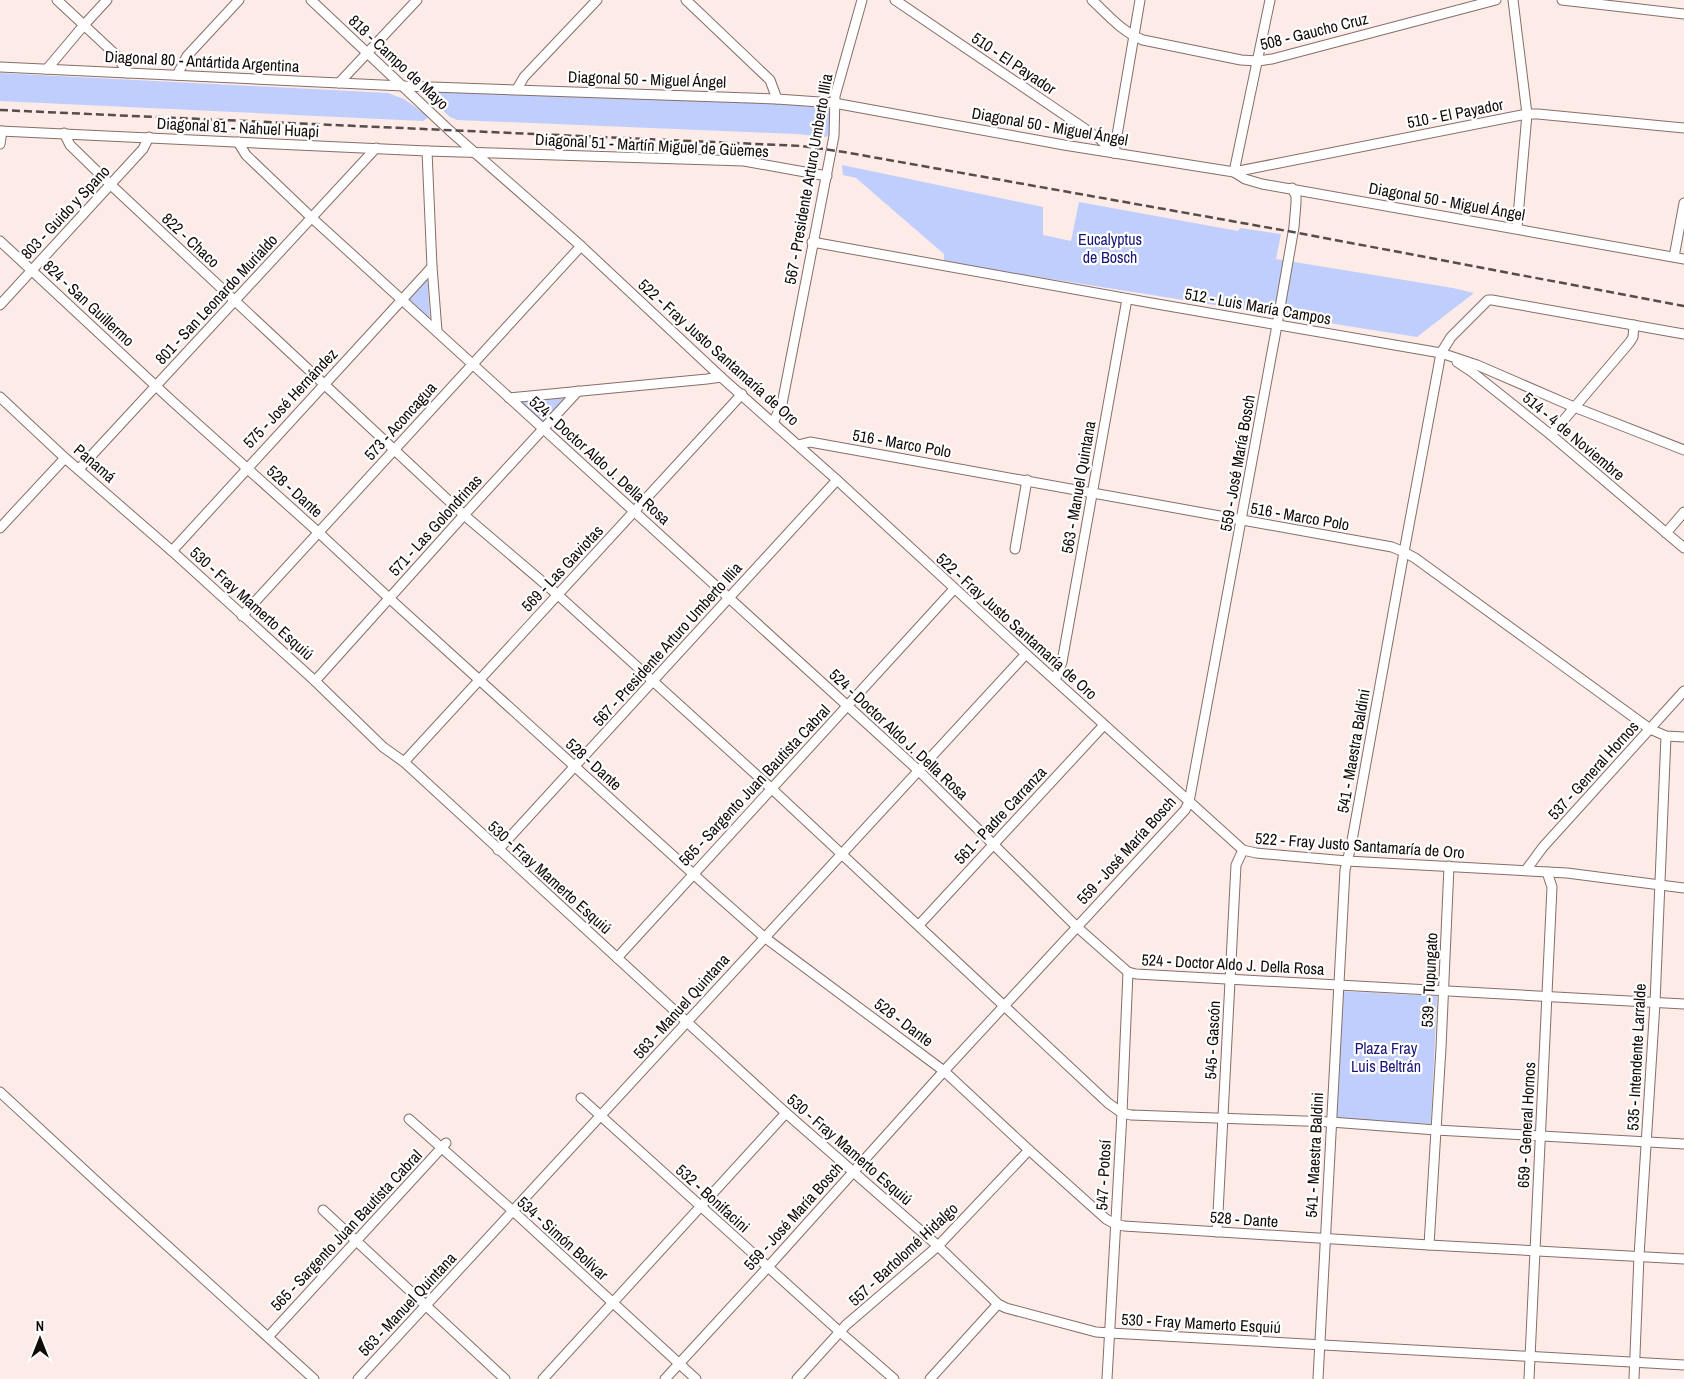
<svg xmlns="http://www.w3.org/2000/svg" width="1684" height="1379" viewBox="0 0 1684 1379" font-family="'Archivo Narrow',sans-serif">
<rect width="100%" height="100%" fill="#fcebe7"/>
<g fill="#c0cefd">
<path d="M 0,73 L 388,93 L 404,99 L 429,117 L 423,121 L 0,101 Z"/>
<path d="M 436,91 L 788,104 L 827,108 L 830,112 L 830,134 L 826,137 L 797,134 L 457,120 L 450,117 L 432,101 L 432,96 Z"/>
<path d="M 842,165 L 1043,207 L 1043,235 L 1071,241 L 1079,202 L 1238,231 L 1240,228 L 1281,234 L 1276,259 L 1453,288 L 1474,293 L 1417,337 L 944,262 L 944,254 L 856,178 L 843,175 Z"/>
<path d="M 427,276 L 430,319 L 407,299 Z"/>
<path d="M 568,397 L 542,424 L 515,401 Z"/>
<path d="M 1340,991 L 1437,996 L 1431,1124 L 1334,1119 Z"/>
</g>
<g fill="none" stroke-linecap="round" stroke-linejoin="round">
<defs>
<g id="minor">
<path d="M 57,0 L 116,55 L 128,73"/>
<path d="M 311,0 L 449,130 L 581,246 L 721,377 L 837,480 L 1026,654 L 1243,850 L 1256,853 L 1347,861 L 1567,873 L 1684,888"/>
<path d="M 686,0 L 770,80 L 777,99"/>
<path d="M 895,0 L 1100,139 L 1114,153"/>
<path d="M 1092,0 C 1108,15 1122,32 1143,40 L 1241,60 L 1258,61 L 1272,59 L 1496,0"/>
<path d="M 1513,0 L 1527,114 L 1517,228"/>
<path d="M 1562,0 L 1684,14"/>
<path d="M 0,67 L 403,86 L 777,99 L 834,103 L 1064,145 L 1234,172 L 1245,179 L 1262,184 L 1684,259"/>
<path d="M 47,69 L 84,25 L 107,0"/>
<path d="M 177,75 L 187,56 L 239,0"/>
<path d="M 339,83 L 417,0"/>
<path d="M 517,89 L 524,77 L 597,0"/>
<path d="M 0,131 L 427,151 L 744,161 L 827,176"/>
<path d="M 64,133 L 70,145 L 110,184 L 464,515 L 558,595 L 772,789 L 1108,1103 L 1122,1113 L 1131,1115 L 1331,1122 L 1436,1130 L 1684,1144"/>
<path d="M 238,142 L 246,155 L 312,218 L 919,771 L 1077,927 L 1128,972 L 1136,974 L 1684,1004"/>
<path d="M 0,144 L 2,131"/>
<path d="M 427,151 L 432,267 L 437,331"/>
<path d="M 1114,153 L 1140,0"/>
<path d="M 1234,172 L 1527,114 L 1538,114 L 1684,128"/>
<path d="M 1234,172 L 1270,0"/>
<path d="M 0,241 L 172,401 L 318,532 L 389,598 L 712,891 L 764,937 L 944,1071 L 1029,1150 L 1106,1219 L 1115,1224 L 1124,1226 L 1429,1245 L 1684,1259"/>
<path d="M 812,242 L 1157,304 L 1441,353 L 1477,365 L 1574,407 L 1684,450"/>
<path d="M 1674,257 L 1684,203"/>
<path d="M 0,305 L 143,149 L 149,137"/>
<path d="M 1457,362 L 1472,372 L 1551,435 L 1684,548"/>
<path d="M 0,397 L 65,458 L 172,551 L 315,681 L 383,747 L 404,762 L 786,1113 L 938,1246 L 998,1304 L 1006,1308 L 1096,1332 L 1110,1333 L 1684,1365"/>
<path d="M 509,398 L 707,379 L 721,377"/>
<path d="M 773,423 L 782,404 L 834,136 L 835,96 L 862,0"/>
<path d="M 1551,435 L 1630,342 L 1633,337 L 1634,325"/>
<path d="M 798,445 L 810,442 L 1392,547 L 1404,552 L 1415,558 L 1650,729 L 1666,736 L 1684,737"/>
<path d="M 79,469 L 376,148"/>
<path d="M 0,528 L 65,458"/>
<path d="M 1666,533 L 1684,512"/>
<path d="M 1015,549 L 1027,480"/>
<path d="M 172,551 L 432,267"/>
<path d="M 242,616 L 581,246"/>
<path d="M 1055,680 L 1062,662 L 1127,299"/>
<path d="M 315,681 L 464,515 L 578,391"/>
<path d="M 404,762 L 742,394"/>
<path d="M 498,850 L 837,480"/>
<path d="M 1526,870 L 1543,847 L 1684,691"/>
<path d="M 919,925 L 1104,725"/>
<path d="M 617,958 L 954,589"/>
<path d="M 0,1092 L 107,1191 L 314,1379"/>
<path d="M 581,1098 L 840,1332 L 894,1379"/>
<path d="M 409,1119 L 513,1211 L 696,1379"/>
<path d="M 323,1210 L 505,1379"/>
<path d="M 1217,1232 L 1236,865 L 1243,850"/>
<path d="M 1429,1245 L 1441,1048 L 1449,866"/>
<path d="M 268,1337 L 446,1143"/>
<path d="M 358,1379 L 1026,654"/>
<path d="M 543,1379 L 786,1113"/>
<path d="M 665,1379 L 768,1267 L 944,1071 L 1185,810 L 1189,802 L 1277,325 L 1294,227 L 1296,203 L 1296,196 L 1292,188"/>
<path d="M 797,1379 L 846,1325 L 938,1246 L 1029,1150"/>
<path d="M 930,1379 L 998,1304"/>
<path d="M 1107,1379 L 1122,1113 L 1128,972"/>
<path d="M 1318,1379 L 1345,870 L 1351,846 L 1404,552 L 1441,353 L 1451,337 L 1488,300 L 1492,300 L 1684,334"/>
<path d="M 1529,1379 L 1552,887 L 1547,872"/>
<path d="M 1634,1379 L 1639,1256 L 1655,1003 L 1666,736"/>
</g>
</defs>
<use href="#minor" stroke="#866e68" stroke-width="11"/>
<use href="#minor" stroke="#fff" stroke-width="9"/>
<path stroke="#574c4a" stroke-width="2.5" stroke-dasharray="8 4" stroke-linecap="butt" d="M 0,110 L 802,146 L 844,152 L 1293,232 L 1684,306"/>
</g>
<g text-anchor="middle" stroke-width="4.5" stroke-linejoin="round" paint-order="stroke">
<g font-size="16" fill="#130b09" stroke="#fff">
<text transform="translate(1314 31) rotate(-14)" y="6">508 - Gaucho Cruz</text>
<text transform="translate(202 61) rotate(3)" y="6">Diagonal 80 - Antártida Argentina</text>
<text transform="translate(399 62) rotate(43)" y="6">818 - Campo de Mayo</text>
<text transform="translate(1014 63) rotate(34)" y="6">510 - El Payador</text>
<text transform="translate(647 79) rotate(2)" y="6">Diagonal 50 - Miguel Ángel</text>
<text transform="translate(1455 113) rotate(-11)" y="6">510 - El Payador</text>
<text transform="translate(1050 126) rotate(10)" y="6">Diagonal 50 - Miguel Ángel</text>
<text transform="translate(238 127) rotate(3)" y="6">Diagonal 81 - Nahuel Huapi</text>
<text transform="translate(652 145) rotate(3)" y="6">Diagonal 51 - Martín Miguel de Güemes</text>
<text transform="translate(808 179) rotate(-80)" y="6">567 - Presidente Arturo Umberto Illia</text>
<text transform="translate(1447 201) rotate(10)" y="6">Diagonal 50 - Miguel Ángel</text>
<text transform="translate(65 212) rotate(-47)" y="6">803 - Guido y Spano</text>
<text transform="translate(191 240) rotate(43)" y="6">822 - Chaco</text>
<text transform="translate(216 299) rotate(-47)" y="6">801 - San Leonardo Murialdo</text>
<text transform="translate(89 303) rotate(43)" y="6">824 - San Guillermo</text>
<text transform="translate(1258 306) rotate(10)" y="6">512 - Luis María Campos</text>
<text transform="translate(719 352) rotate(42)" y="6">522 - Fray Justo Santamaría de Oro</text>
<text transform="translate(290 398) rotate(-47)" y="6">575 - José Hernández</text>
<text transform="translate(400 421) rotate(-48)" y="6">573 - Aconcagua</text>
<text transform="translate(1574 436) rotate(40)" y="6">514 - 4 de Noviembre</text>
<text transform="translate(902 443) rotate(10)" y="6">516 - Marco Polo</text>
<text transform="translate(600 460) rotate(42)" y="6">524 - Doctor Aldo J. Della Rosa</text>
<text transform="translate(95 463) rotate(41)" y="6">Panamá</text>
<text transform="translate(1237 463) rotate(-80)" y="6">559 - José María Bosch</text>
<text transform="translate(1078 487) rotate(-80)" y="6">563 - Manuel Quintana</text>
<text transform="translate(295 491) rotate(42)" y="6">528 - Dante</text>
<text transform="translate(1300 516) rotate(10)" y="6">516 - Marco Polo</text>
<text transform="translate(435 525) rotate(-48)" y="6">571 - Las Golondrinas</text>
<text transform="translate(562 568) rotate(-47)" y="6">569 - Las Gaviotas</text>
<text transform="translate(252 603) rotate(42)" y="6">530 - Fray Mamerto Esquiú</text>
<text transform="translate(1017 626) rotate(42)" y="6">522 - Fray Justo Santamaría de Oro</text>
<text transform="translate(667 644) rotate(-48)" y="6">567 - Presidente Arturo Umberto Illia</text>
<text transform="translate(899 734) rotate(43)" y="6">524 - Doctor Aldo J. Della Rosa</text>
<text transform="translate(1353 751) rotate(-80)" y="6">541 - Maestra Baldini</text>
<text transform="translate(594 764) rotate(42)" y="6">528 - Dante</text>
<text transform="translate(1593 770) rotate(-48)" y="6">537 - General Hornos</text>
<text transform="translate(754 785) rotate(-47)" y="6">565 - Sargento Juan Bautista Cabral</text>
<text transform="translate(1000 815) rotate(-47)" y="6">561 - Padre Carranza</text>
<text transform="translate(1360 845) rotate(4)" y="6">522 - Fray Justo Santamaría de Oro</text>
<text transform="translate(1126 850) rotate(-48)" y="6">559 - José María Bosch</text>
<text transform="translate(550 877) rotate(42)" y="6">530 - Fray Mamerto Esquiú</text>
<text transform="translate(1233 964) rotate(3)" y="6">524 - Doctor Aldo J. Della Rosa</text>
<text transform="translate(1429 980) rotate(-87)" y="6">539 - Tupungato</text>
<text transform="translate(681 1006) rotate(-48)" y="6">563 - Manuel Quintana</text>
<text transform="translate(904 1022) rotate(37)" y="6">528 - Dante</text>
<text transform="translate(1212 1040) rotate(-87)" y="6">545 - Gascón</text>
<text transform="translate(1636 1057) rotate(-87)" y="6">535 - Intendente Larralde</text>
<text transform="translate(1526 1125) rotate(-87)" y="6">659 - General Hornos</text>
<text transform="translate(850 1149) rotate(41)" y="6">530 - Fray Mamerto Esquiú</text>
<text transform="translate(1314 1155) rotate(-87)" y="6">541 - Maestra Baldini</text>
<text transform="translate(1103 1175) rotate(-87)" y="6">547 - Potosí</text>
<text transform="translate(713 1198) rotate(42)" y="6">532 - Bonifacini</text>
<text transform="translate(793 1216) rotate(-48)" y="6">559 - José María Bosch</text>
<text transform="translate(1244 1219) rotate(4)" y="6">528 - Dante</text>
<text transform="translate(346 1230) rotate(-47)" y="6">565 - Sargento Juan Bautista Cabral</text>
<text transform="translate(563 1238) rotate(42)" y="6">534 - Simón Bolívar</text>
<text transform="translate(903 1254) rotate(-43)" y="6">557 - Bartolomé Hidalgo</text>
<text transform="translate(407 1304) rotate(-47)" y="6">563 - Manuel Quintana</text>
<text transform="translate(1201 1323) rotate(3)" y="6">530 - Fray Mamerto Esquiú</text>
</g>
<g font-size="16" fill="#181679" stroke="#fff">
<text x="1110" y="245">Eucalyptus<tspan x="1110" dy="18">de Bosch</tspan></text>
<text x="1386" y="1054">Plaza Fray<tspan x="1386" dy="18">Luis Beltrán</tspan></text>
</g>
</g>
<g transform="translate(40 1339)" stroke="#ffffff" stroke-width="4" paint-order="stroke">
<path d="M0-4L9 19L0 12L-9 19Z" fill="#130b09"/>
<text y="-8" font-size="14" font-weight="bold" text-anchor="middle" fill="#130b09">N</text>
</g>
</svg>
